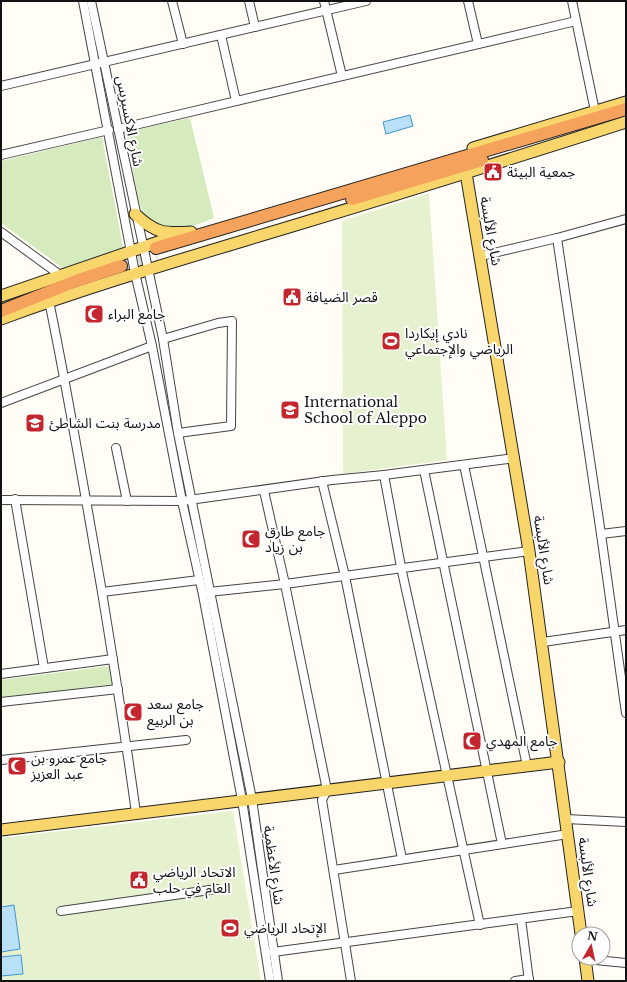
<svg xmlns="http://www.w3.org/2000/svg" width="627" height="982" viewBox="0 0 627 982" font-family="'Libre Baskerville','Noto Sans Arabic',serif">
<rect width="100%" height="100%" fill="#fffdf5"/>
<g fill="#d5ebbd">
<path d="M 190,118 L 214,218 C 200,223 184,231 169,230 C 162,230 150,222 145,217 C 138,208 129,147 126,132 Z"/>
<path d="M 102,137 L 123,247 L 63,268 L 1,223 L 1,161 Z"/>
<path d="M 110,666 L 113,684 L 1,698 L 1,680 Z"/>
</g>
<g fill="#e6f2cf">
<path d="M 429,193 L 447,460 L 343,474 L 342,221 Z"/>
<path d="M 233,811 L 261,981 L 1,981 L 1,838 Z"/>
</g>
<g fill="#b9e0f7" stroke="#3f96cf">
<path d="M 410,115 L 413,126 L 386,134 L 383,122 Z"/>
<path d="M 14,905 L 20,949 L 1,952 L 1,907 Z"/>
<path d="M 21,955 L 23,974 L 1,976 L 1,957 Z"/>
</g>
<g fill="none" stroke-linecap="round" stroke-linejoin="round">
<path stroke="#dbdad3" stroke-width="12" stroke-dasharray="12 6" stroke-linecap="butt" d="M 121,266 L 157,256"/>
<defs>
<g id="minor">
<path d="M 83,1 L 135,273 L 152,346 L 182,501 L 203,595 L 242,800 L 270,981"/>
<path d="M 91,1 L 163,339 L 178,433 L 252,799 L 278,981"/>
<path d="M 172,1 L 183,44"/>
<path d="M 249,1 L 255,27"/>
<path d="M 324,1 L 342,76"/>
<path d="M 468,1 L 478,44"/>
<path d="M 572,1 L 595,111"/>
<path d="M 221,35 L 236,101"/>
<path d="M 1,86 L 366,1"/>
<path d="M 118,129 L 576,21"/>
<path d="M 1,155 L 109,130"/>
<path d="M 1,232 L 60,275"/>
<path d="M 557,238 L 601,534 L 626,713"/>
<path d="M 481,256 L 557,238 L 626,219"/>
<path d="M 49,301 C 69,398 85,495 102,592 C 114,666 126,739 136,813"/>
<path d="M 163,339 L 218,323 L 232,321 L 231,426 L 178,433"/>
<path d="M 1,403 L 152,346"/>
<path d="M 116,448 L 127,501"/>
<path d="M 464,465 L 527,766"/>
<path d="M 424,470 L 502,844"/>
<path d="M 384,475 L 401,567 L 480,925"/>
<path d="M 322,481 L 345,576 L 402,859"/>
<path d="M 264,491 L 285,584 L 327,790 L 322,800 L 351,981"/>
<path d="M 15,499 L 44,668"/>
<path d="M 1,500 L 182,501 L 332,480 L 384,475 L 515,458"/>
<path d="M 601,534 L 626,531"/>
<path d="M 102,592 L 199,580"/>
<path d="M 209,592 L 285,584 L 529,551"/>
<path d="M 543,642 L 626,630"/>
<path d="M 1,674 L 113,659"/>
<path d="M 1,702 L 118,689"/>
<path d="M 1,760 L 186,740"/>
<path d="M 566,819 L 626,822"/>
<path d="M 334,870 L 568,834"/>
<path d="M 61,911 L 217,889"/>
<path d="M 521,919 L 529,981"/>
<path d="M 273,952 L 578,911"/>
<path d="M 585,959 L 626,963"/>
<path d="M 515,981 L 529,979"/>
</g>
<g id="major">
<path d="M 473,148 L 626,102"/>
<path d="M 466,173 L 529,551 L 581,934"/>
<path d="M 135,214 C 155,233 164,234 191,232"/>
<path d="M 1,296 L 167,239"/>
<path d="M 1,319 C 96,284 193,256 289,227 C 402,193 514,158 626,122"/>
<path d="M 1,830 L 559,762"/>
<path d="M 585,958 L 588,981"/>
</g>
<g id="highway">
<path d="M 352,199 L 482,160"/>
<path d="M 156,248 L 626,109"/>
<path d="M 1,311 L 76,281 L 121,266"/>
</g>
</defs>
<use href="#minor" stroke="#444" stroke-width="10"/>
<use href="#major" stroke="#222" stroke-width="13"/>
<use href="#highway" stroke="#222" stroke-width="14"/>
<use href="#minor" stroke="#fff" stroke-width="8"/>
<use href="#major" stroke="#f9d66b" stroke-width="11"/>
<use href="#highway" stroke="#f5a25d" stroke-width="12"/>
</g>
<defs>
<symbol id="civic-square" viewBox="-11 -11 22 22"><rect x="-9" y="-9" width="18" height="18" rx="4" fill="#c4262e" stroke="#fff"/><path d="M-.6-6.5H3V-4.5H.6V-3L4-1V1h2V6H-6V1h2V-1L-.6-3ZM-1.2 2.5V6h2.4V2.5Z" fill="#fff"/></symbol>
<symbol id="mosque-square" viewBox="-11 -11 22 22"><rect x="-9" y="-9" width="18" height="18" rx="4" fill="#c4262e" stroke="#fff"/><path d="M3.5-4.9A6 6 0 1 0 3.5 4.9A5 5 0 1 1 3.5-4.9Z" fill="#fff"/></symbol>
<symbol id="stadium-square" viewBox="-11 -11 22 22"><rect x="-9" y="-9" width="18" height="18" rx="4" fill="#c4262e" stroke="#fff"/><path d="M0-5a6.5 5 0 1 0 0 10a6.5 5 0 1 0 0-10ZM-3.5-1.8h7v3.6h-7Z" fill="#fff"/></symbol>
<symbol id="school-square" viewBox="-11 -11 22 22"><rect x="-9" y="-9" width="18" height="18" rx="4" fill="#c4262e" stroke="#fff"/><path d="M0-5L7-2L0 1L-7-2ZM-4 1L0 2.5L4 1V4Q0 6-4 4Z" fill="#fff"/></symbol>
</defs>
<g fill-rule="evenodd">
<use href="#civic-square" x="482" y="161" width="22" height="22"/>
<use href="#civic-square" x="281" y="286" width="22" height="22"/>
<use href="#mosque-square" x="83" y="303" width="22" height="22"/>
<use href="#stadium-square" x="380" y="330" width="22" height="22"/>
<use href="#school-square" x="279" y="399" width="22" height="22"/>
<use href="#school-square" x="24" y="412" width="22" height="22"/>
<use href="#mosque-square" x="240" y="528" width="22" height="22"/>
<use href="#mosque-square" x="122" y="701" width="22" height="22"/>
<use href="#mosque-square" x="461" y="730" width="22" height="22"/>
<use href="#mosque-square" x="6" y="755" width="22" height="22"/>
<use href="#civic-square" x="128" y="869" width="22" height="22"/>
<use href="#stadium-square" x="219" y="917" width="22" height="22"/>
</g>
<g text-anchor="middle" stroke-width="4" stroke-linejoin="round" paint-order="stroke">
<g font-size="14" fill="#111" stroke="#fff">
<text transform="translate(130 121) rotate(79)" y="5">شارع الاكسبريس</text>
<text transform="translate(491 231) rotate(80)" y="5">شارع الألبسة</text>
<text transform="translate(544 550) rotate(81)" y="5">شارع الألبسة</text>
<text transform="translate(274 865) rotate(82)" y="5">شارع الأعظمية</text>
<text transform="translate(588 872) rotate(82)" y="5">شارع الألبسة</text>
</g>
<g font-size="14" fill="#111" stroke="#fff" text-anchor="start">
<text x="507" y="177">جمعية البيئة</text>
<text x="306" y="302">قصر الضيافة</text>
<text x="108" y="319">جامع البراء</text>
<text x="405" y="338">نادي إيكاردا<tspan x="405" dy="16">الرياضي والإجتماعي</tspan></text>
<text x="304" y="407">International<tspan x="304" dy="16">School of Aleppo</tspan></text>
<text x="49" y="428">مدرسة بنت الشاطئ</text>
<text x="265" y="536">جامع طارق<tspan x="265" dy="16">بن زياد</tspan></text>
<text x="147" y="709">جامع سعد<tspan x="147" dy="16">بن الربيع</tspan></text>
<text x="486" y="746">جامع المهدي</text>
<text x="31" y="763">جامع عمرو بن<tspan x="31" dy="16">عبد العزيز</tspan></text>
<text x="153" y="877">الاتحاد الرياضي<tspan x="153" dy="16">العام في حلب</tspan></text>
<text x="244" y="933">الإتحاد الرياضي</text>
</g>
</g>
<rect width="627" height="982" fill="none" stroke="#111111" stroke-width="4"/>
<g transform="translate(591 946) rotate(9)"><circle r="19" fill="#ffffff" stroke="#a0a0a0"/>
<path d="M0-3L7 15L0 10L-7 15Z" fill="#c4262e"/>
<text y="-6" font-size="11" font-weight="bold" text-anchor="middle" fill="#111111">N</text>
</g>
</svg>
